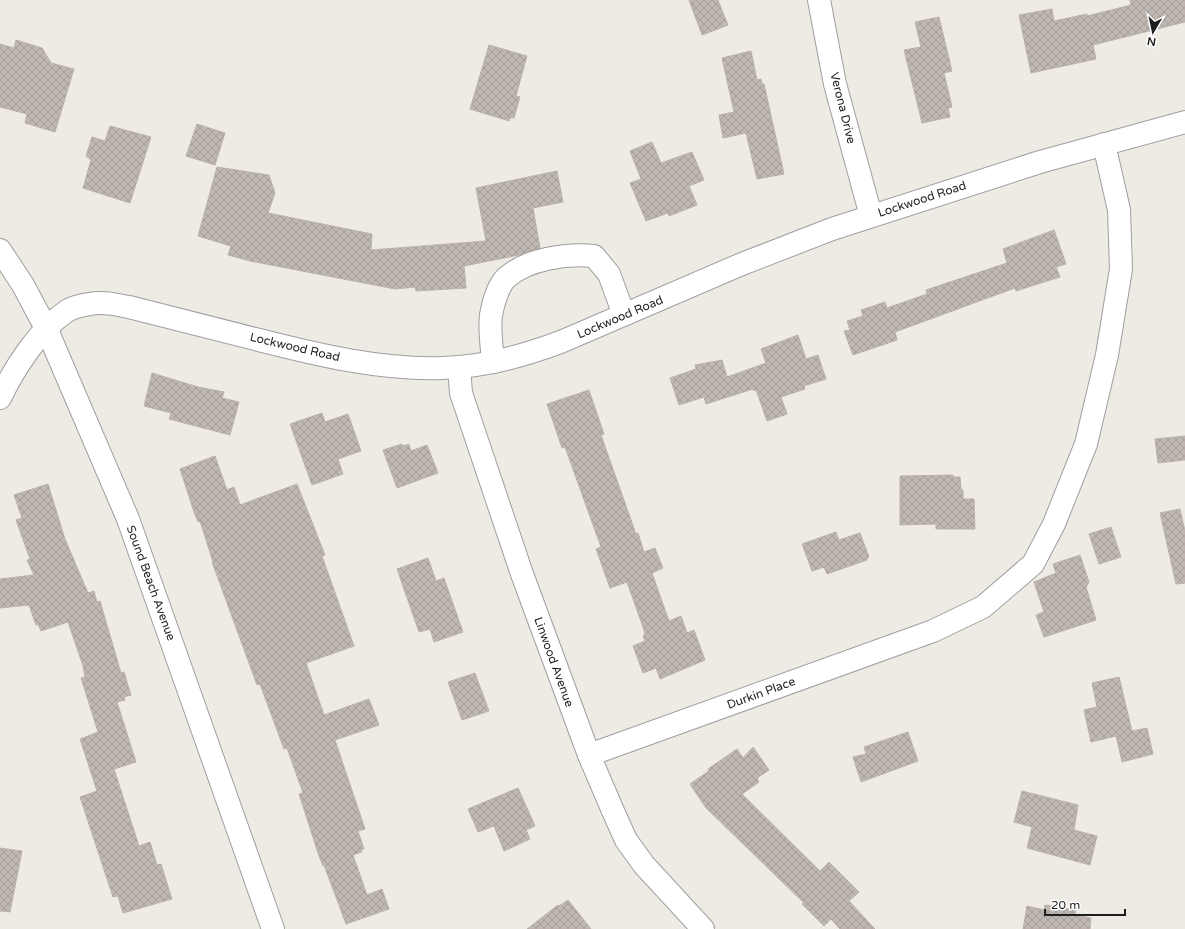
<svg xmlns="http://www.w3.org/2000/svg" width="1185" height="929" viewBox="0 0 1185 929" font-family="'Varela Round',sans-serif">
<defs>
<pattern id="building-cross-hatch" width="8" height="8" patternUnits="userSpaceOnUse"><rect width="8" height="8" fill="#beb7b2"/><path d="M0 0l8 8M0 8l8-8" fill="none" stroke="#a39d99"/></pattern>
</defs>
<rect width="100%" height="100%" fill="#eeebe5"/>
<g fill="url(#building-cross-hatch)" stroke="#beb1a9">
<path d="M 689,0 L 718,0 L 728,25 L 702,35 Z"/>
<path d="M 1130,0 L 1185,0 L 1185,22 L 1093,45 L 1096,59 L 1031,73 L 1019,15 L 1052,9 L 1054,21 L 1087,14 L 1087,16 L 1131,5 Z"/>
<path d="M 939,17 L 952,71 L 944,73 L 952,107 L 948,108 L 950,117 L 922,123 L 904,50 L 921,47 L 915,22 Z"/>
<path d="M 16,40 L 42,48 L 51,63 L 74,69 L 55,132 L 25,123 L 27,114 L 0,107 L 0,44 L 14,48 Z"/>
<path d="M 489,45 L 527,56 L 516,96 L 520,97 L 514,118 L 510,118 L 509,121 L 470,109 Z"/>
<path d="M 751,51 L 757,80 L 761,79 L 762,84 L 764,84 L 784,174 L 757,179 L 746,133 L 723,138 L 719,115 L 734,112 L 722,58 Z"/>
<path d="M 197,124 L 225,133 L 215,165 L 186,156 Z"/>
<path d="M 110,126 L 151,137 L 130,203 L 83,188 L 91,160 L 86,156 L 92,137 L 105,141 Z"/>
<path d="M 652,142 L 661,163 L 692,152 L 704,180 L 689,186 L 697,205 L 669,216 L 668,213 L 646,221 L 630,183 L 641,179 L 630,151 Z"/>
<path d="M 217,167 L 269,175 L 275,193 L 268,213 L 372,234 L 371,250 L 486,241 L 476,188 L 557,171 L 563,202 L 533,208 L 540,248 L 519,255 L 464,266 L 466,288 L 416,291 L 415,287 L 395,289 L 250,261 L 228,255 L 231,246 L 198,236 Z"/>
<path d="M 1054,230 L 1066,264 L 1056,267 L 1060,277 L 1016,291 L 1015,288 L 895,332 L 897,340 L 853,355 L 844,331 L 850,330 L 847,321 L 863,316 L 861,310 L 885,302 L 887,308 L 927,294 L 926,290 L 1007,263 L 1003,249 Z"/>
<path d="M 798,335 L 806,359 L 818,355 L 826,379 L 804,386 L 805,389 L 781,397 L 787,414 L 767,421 L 756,390 L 754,391 L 753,389 L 706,404 L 704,397 L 679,405 L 670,378 L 696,369 L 695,365 L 722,360 L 727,377 L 766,363 L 761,349 Z"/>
<path d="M 152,373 L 198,387 L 224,392 L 222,398 L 239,402 L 230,435 L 169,419 L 171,413 L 144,406 Z"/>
<path d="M 589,390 L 604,434 L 601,435 L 636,534 L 638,533 L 644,552 L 655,548 L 663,568 L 652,573 L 669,621 L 681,616 L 687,633 L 694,630 L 705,660 L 660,679 L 656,668 L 643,673 L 633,646 L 645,641 L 643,636 L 645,635 L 644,630 L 627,582 L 610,588 L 596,549 L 601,547 L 565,447 L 562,448 L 547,404 Z"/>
<path d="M 322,413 L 325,422 L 348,414 L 361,451 L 338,459 L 343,474 L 312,485 L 290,424 Z"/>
<path d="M 1185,436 L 1185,460 L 1158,463 L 1155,439 Z"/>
<path d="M 402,444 L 403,446 L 409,444 L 411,451 L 427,445 L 438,473 L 397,488 L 383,450 Z"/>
<path d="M 215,456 L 227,490 L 234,487 L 240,505 L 297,484 L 325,555 L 322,556 L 354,646 L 306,663 L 324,715 L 369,699 L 379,725 L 335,740 L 365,829 L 358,831 L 364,849 L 361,850 L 362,852 L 353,855 L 367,895 L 382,889 L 389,909 L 346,924 L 324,865 L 323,866 L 318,853 L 299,794 L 303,793 L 287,748 L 284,749 L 260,684 L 257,685 L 212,562 L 213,562 L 200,521 L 198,522 L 194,512 L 180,469 Z"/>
<path d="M 953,475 L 954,477 L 960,477 L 961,490 L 963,490 L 963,499 L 974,499 L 975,529 L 936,529 L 936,524 L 900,525 L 900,476 Z"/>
<path d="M 48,484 L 65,539 L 88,593 L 94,591 L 97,602 L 100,601 L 121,673 L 124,672 L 131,695 L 124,697 L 125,700 L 117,702 L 136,762 L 114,769 L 139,846 L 150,842 L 157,865 L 161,864 L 172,899 L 123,913 L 118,896 L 113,897 L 80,797 L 97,791 L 80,739 L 98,732 L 81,678 L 85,677 L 83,666 L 68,622 L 41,631 L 38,624 L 36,625 L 29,605 L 0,608 L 0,579 L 34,575 L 27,560 L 30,559 L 16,520 L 22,518 L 14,495 Z"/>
<path d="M 1180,509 L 1185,531 L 1185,583 L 1176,584 L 1160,513 Z"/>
<path d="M 1111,527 L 1121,557 L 1099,564 L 1089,534 Z"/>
<path d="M 836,532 L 839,540 L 860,533 L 869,557 L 867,558 L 867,560 L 827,574 L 824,567 L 812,571 L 802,544 Z"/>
<path d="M 1080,555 L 1089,582 L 1086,587 L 1096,620 L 1044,637 L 1036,615 L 1044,612 L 1034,582 L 1056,573 L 1053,564 Z"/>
<path d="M 428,558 L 436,581 L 444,578 L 463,632 L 434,642 L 430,629 L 419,632 L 397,569 Z"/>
<path d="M 475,673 L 489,711 L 462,720 L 448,682 Z"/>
<path d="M 1119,677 L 1132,731 L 1147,728 L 1153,754 L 1122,762 L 1116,736 L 1091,742 L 1084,710 L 1097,707 L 1092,683 Z"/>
<path d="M 908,732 L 918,761 L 861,782 L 853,757 L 866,754 L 864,747 Z"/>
<path d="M 753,747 L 769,770 L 757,778 L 759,782 L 742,794 L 820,871 L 829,862 L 859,892 L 849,901 L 875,929 L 840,929 L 831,919 L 824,926 L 802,904 L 804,903 L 706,808 L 690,784 L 709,771 L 708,769 L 737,749 L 743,758 Z"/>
<path d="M 518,788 L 535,826 L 526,830 L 530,839 L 504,851 L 494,826 L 478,832 L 468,809 Z"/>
<path d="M 1022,791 L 1078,805 L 1074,830 L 1097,836 L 1090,865 L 1027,848 L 1032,827 L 1014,822 Z"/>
<path d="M 0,848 L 22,851 L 10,912 L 0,911 Z"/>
<path d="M 568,900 L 591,929 L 527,929 L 558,905 L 559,906 Z"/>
<path d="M 1045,905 L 1076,910 L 1075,915 L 1091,918 L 1090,929 L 1023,929 L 1027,906 L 1044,910 Z"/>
</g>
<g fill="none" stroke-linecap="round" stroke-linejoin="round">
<defs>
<g id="minor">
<path d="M 819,0 L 835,84 L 871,216"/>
<path d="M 0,250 L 23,285 L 47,330 L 128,519 L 273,929"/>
<path d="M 493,362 C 492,347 489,330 491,315 C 493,304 498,286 506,278 C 527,259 567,253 594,256 L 609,274 L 624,315"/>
<path d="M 459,367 L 461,393 L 522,574 L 589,755 L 613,811 L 626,840 L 644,865 L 703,929"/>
<path d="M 0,398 C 14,369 39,329 67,311 C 73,307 83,305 90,304 C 103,301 117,305 129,307 C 173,318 216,329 259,340 C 318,355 381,370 442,368 C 483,367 524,356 563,341 L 742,264 L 832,229 L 1040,162 L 1185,122"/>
<path d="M 589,755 L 933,631 L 983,607 L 1033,564 L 1054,524 L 1086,444 L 1107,355 L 1121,269 L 1119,210 L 1104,144"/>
</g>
</defs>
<use href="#minor" stroke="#9f9f9f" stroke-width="24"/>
<use href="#minor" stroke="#fff" stroke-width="22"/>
</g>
<g text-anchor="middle" stroke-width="4" stroke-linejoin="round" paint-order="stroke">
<g font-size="12" fill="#1e1e1e" stroke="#fff">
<text transform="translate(843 108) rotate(76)" y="4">Verona Drive</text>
<text transform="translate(922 199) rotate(-18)" y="4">Lockwood Road</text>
<text transform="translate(620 317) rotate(-23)" y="4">Lockwood Road</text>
<text transform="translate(295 347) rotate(13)" y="4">Lockwood Road</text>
<text transform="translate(151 583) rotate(70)" y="4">Sound Beach Avenue</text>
<text transform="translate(554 662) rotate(70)" y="4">Linwood Avenue</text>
<text transform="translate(761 693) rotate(-20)" y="4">Durkin Place</text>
</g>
</g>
<g transform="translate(1153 32) rotate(189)" stroke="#ffffff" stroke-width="3" paint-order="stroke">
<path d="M0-3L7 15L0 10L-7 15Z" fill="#1e1e1e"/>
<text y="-6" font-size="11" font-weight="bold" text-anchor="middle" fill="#1e1e1e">N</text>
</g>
<path d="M1045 909v6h80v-6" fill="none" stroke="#1e1e1e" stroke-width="2"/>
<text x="1051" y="909" font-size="12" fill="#1e1e1e" stroke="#ffffff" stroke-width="3" paint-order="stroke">20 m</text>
</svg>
